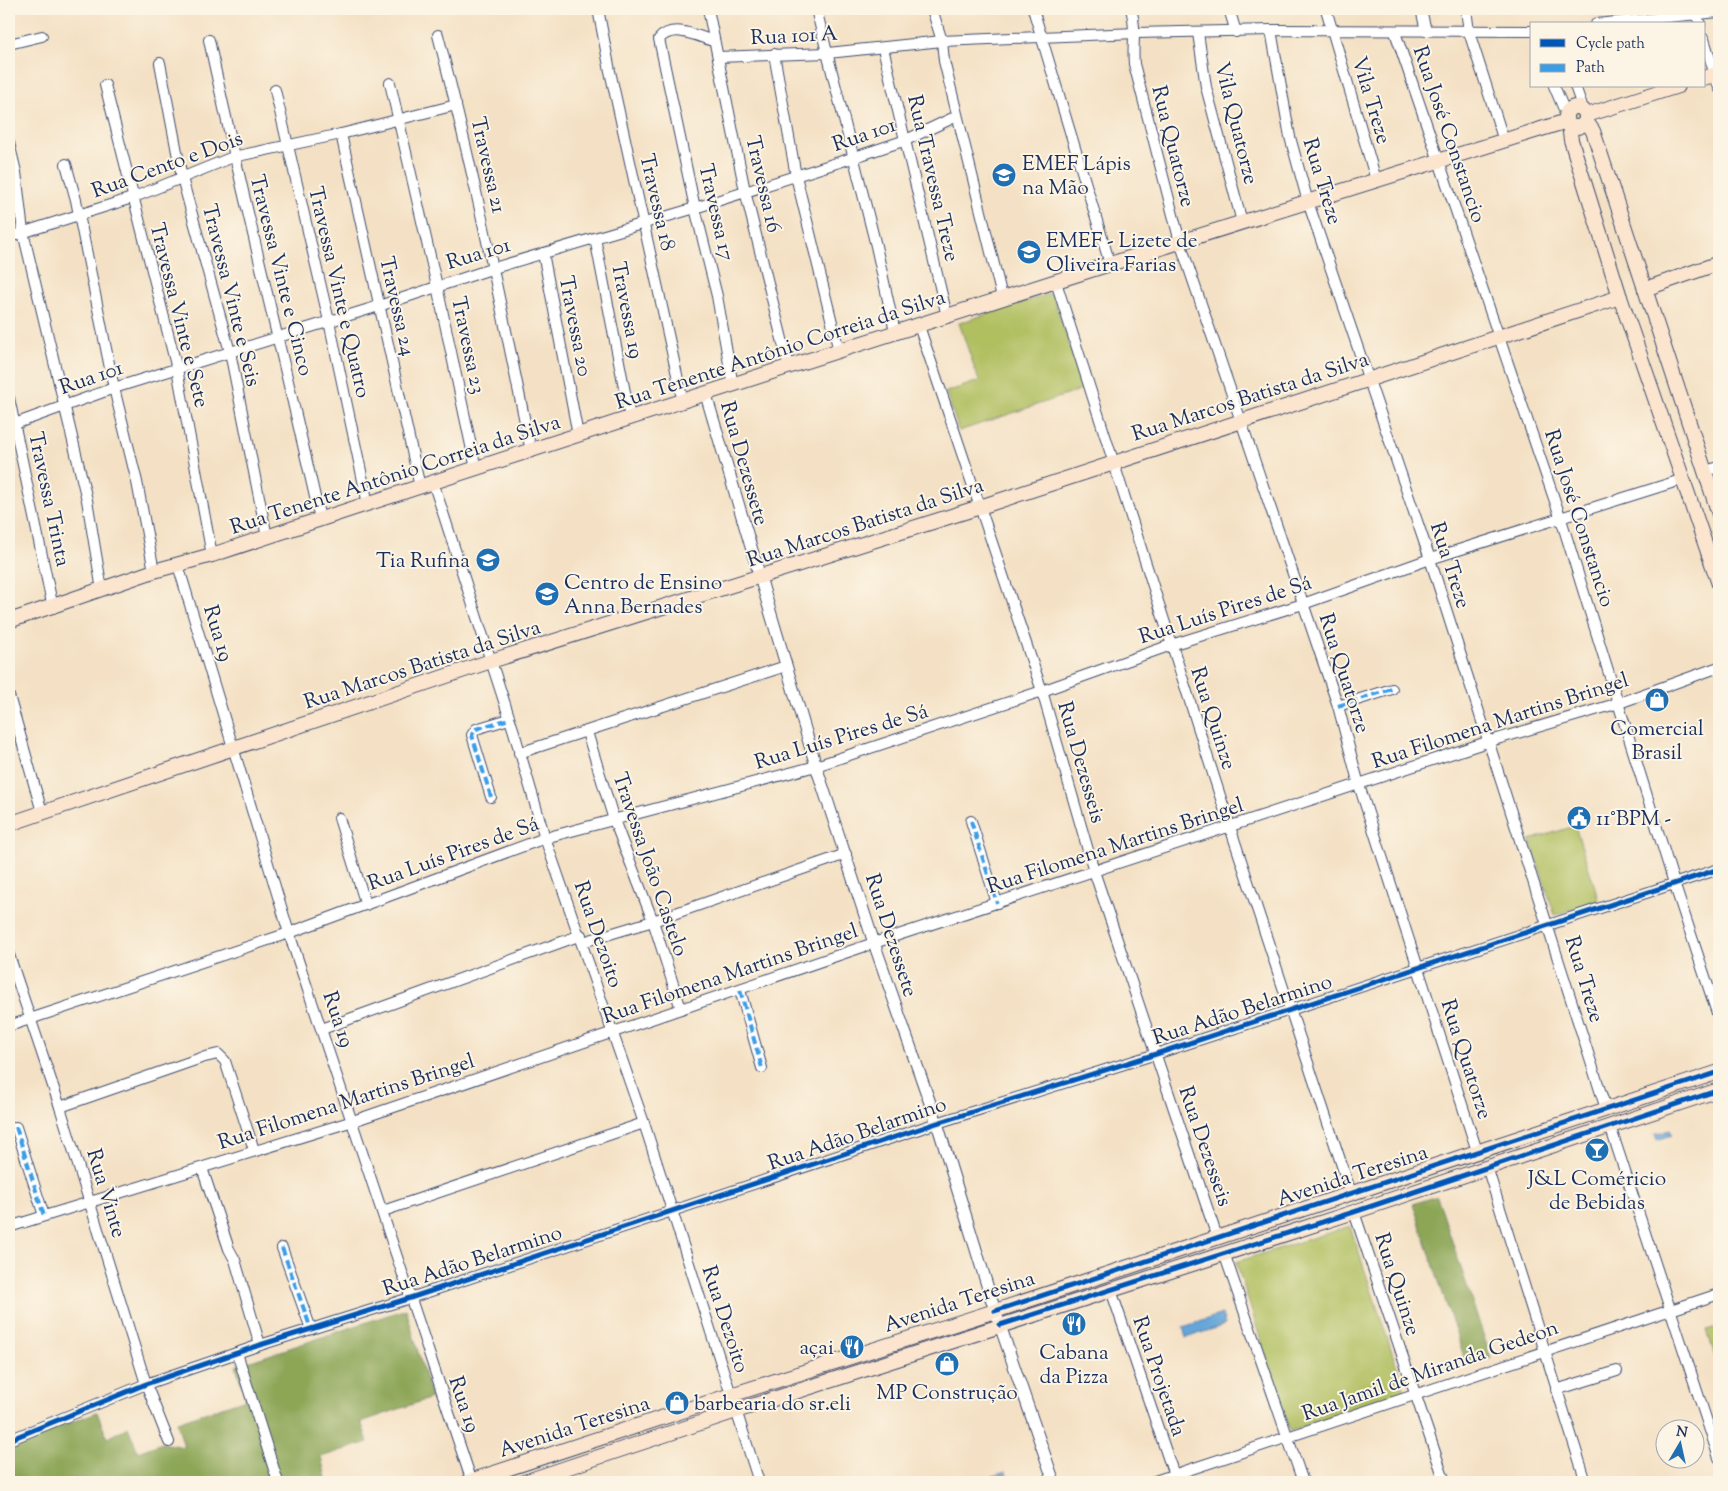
<svg xmlns="http://www.w3.org/2000/svg" width="1728" height="1491" viewBox="0 0 1728 1491" font-family="'Sorts Mill Goudy',serif">
<rect width="100%" height="100%" fill="#fcf5e5"/>
<filter id="ink" filterUnits="userSpaceOnUse"><feTurbulence type="fractalNoise" baseFrequency=".02" numOctaves="2"/><feDisplacementMap in="SourceGraphic" scale="10" xChannelSelector="R" yChannelSelector="G"/><feConvolveMatrix kernelMatrix="1 2 1 2 8 2 1 2 1" color-interpolation-filters="sRGB"/></filter>
<filter id="wash" filterUnits="userSpaceOnUse"><feTurbulence type="fractalNoise" baseFrequency=".0096" numOctaves="4" result="noise"/><feDisplacementMap in="SourceGraphic" scale="20" xChannelSelector="R" yChannelSelector="G"/><feGaussianBlur stdDeviation="1.12" result="paint"/><feColorMatrix in="noise" values="0 0 0 0 0 0 0 0 0 0 0 0 0 0 0 0 0 1.4 0 .05"/><feComposite in="paint" operator="in"/></filter>
<g filter="url(#wash)">
<rect width="100%" height="100%" fill="#f4e1c5"/>
<g fill="#b0bf61" stroke="#667760">
<circle cx="1576" cy="117" r="7"/>
<path d="M 1052,293 L 1084,389 L 959,431 L 946,392 L 979,381 L 959,323 Z"/>
<path d="M 1575,826 L 1599,900 L 1555,915 L 1530,840 Z"/>
<path d="M 1350,1226 L 1405,1391 L 1290,1431 L 1236,1262 Z"/>
<path d="M 1719,1327 L 1719,1368 L 1707,1331 Z"/>
</g>
<g fill="#8ca657" stroke="#546a5a">
<path d="M 1437,1196 L 1491,1358 L 1467,1366 L 1413,1204 Z"/>
<path d="M 406,1309 L 431,1398 L 361,1422 L 368,1442 L 321,1457 L 327,1482 L 9,1482 L 9,1447 L 97,1412 L 107,1438 L 128,1427 L 138,1452 L 162,1443 L 184,1447 L 177,1422 L 246,1399 L 236,1366 Z"/>
</g>
<g fill="#65a5d8" stroke="#406a9b">
<path d="M 1670,1129 L 1672,1135 L 1657,1140 L 1655,1134 Z"/>
<path d="M 1222,1314 L 1225,1325 L 1186,1338 L 1183,1327 Z"/>
<path d="M 1006,1472 L 1008,1478 L 994,1482 L 992,1476 Z"/>
</g>
</g>
<g filter="url(#ink)">
<g fill="none" stroke-linecap="round" stroke-linejoin="round">
<defs>
<g id="minor">
<path d="M 598,9 L 610,71 L 683,402"/>
<path d="M 708,9 L 745,191 L 789,367"/>
<path d="M 816,9 L 876,246 L 895,332"/>
<path d="M 932,9 L 942,41 L 944,61 L 1002,297"/>
<path d="M 1033,9 L 1110,264"/>
<path d="M 1131,9 C 1137,29 1132,44 1134,64 L 1180,242 L 1338,706 L 1359,785 L 1477,1151"/>
<path d="M 1229,9 L 1236,32"/>
<path d="M 1326,9 L 1376,180"/>
<path d="M 1421,9 L 1426,31"/>
<path d="M 1466,9 L 1469,32 L 1504,141"/>
<path d="M 1694,9 L 1700,24"/>
<path d="M 1596,24 L 1719,12"/>
<path d="M 1271,30 L 1290,137 L 1308,202 L 1430,559 L 1606,1109"/>
<path d="M 1395,32 L 1561,519 L 1674,883 L 1719,1019"/>
<path d="M 1198,33 L 1206,87 L 1242,222"/>
<path d="M 438,35 C 474,172 502,311 531,451"/>
<path d="M 1704,39 L 1719,88"/>
<path d="M 209,40 C 243,200 284,359 320,519"/>
<path d="M 713,41 C 697,36 673,23 659,39 L 695,208 L 717,296 L 733,386"/>
<path d="M 9,44 L 42,36"/>
<path d="M 883,48 L 947,316"/>
<path d="M 774,54 L 796,176 L 839,351"/>
<path d="M 718,57 L 828,53 L 942,41 L 1136,33 L 1271,30 L 1532,31"/>
<path d="M 160,63 L 182,178 L 230,352 L 267,537"/>
<path d="M 390,83 L 437,286 L 476,469"/>
<path d="M 105,85 L 177,369 L 212,555"/>
<path d="M 1554,86 L 1566,114"/>
<path d="M 1575,86 L 1583,109"/>
<path d="M 275,90 L 329,321 L 368,504"/>
<path d="M 341,134 L 420,487"/>
<path d="M 9,143 L 16,172 L 23,232 L 87,500 L 102,590"/>
<path d="M 66,164 L 76,200 L 114,388 L 137,482 L 154,571"/>
<path d="M 9,237 L 132,198 L 233,157 L 341,134 L 456,105"/>
<path d="M 595,238 L 630,418"/>
<path d="M 543,253 L 578,435"/>
<path d="M 1056,282 L 1230,827 L 1351,1193"/>
<path d="M 919,326 L 1042,691 L 1094,871 L 1217,1237"/>
<path d="M 9,398 L 53,608"/>
<path d="M 9,426 L 114,388 L 379,306 L 494,268 L 695,208 L 852,158 L 906,140 L 957,116"/>
<path d="M 1705,471 L 1719,467"/>
<path d="M 433,482 L 514,732 L 545,838 L 644,1123 L 759,1482"/>
<path d="M 178,565 L 289,933 L 472,1482"/>
<path d="M 9,696 L 42,812"/>
<path d="M 1338,706 L 1392,689"/>
<path d="M 587,732 L 614,820 L 653,921 L 681,1009"/>
<path d="M 519,753 L 786,666"/>
<path d="M 491,797 L 472,735 L 476,729 L 509,719"/>
<path d="M 339,818 L 366,905"/>
<path d="M 971,821 L 997,903"/>
<path d="M 583,942 L 653,921 L 846,854"/>
<path d="M 9,955 L 60,1107 L 146,1384 L 169,1442"/>
<path d="M 740,990 L 762,1068"/>
<path d="M 9,1026 L 289,933 L 545,838 L 816,766 L 1042,691 L 1171,645 L 1303,604 L 1430,559 L 1684,479"/>
<path d="M 322,1029 L 581,935"/>
<path d="M 60,1107 L 201,1058 L 218,1054 L 225,1061 L 254,1150"/>
<path d="M 1610,1126 L 1719,1458"/>
<path d="M 16,1127 L 44,1216"/>
<path d="M 1487,1167 L 1586,1482"/>
<path d="M 202,1168 L 229,1249 L 235,1260 L 260,1345"/>
<path d="M 383,1211 L 644,1123"/>
<path d="M 1354,1212 L 1445,1482"/>
<path d="M 9,1227 L 353,1121 L 874,943 L 1487,742 L 1619,703 L 1719,667"/>
<path d="M 282,1248 L 311,1329"/>
<path d="M 1224,1253 L 1303,1482"/>
<path d="M 1111,1290 L 1174,1475"/>
<path d="M 237,1353 L 278,1482"/>
<path d="M 1556,1390 L 1617,1371"/>
<path d="M 9,1440 L 146,1384 L 260,1345 L 410,1298 L 937,1123 L 1156,1054 L 1719,869"/>
<path d="M 1152,1482 L 1719,1294"/>
</g>
<path id="tertiary" d="M 706,395 L 816,766 L 874,943 L 937,1123 L 995,1311 L 1054,1482"/>
<g id="secondary">
<path d="M 1704,78 L 1719,73"/>
<circle cx="1576" cy="117" r="10"/>
<path d="M 1587,115 L 1678,86"/>
<path d="M 1586,121 L 1593,131 L 1719,514"/>
<path d="M 1569,125 L 1571,140 L 1620,297 L 1719,584"/>
<path d="M 1645,289 L 1719,263"/>
<path d="M 9,621 L 154,571 L 212,555 C 662,406 1114,261 1567,121"/>
<path d="M 9,824 L 491,661 L 980,507 L 1620,297"/>
<path d="M 467,1482 L 731,1395 L 995,1311 L 1719,1072"/>
<path d="M 524,1482 L 736,1411 L 1354,1212 L 1719,1090"/>
</g>
</defs>
<use href="#minor" stroke="#3c4a6d" stroke-width="12"/>
<use href="#tertiary" stroke="#3c4a6d" stroke-width="13"/>
<use href="#secondary" stroke="#3c4a6d" stroke-width="16"/>
<use href="#minor" stroke="#fff" stroke-width="10"/>
<use href="#tertiary" stroke="#fff" stroke-width="11"/>
<use href="#secondary" stroke="#fce5cf" stroke-width="14"/>
<g stroke="#3b9de6" stroke-width="4" stroke-dasharray="8 4" stroke-linecap="butt">
<path d="M 1338,706 L 1392,689"/>
<path d="M 491,797 L 472,735 L 476,729 L 509,719"/>
<path d="M 971,821 L 997,903"/>
<path d="M 740,990 L 762,1068"/>
<path d="M 16,1127 L 44,1216"/>
<path d="M 282,1248 L 311,1329"/>
</g>
<defs>
<g id="cycleway">
<path d="M 995,1311 L 1719,1072"/>
<path d="M 1000,1325 L 1354,1212 L 1719,1090"/>
<path d="M 9,1440 L 146,1384 L 260,1345 L 410,1298 L 937,1123 L 1156,1054 L 1719,869"/>
</g>
</defs>
<use href="#cycleway" stroke="#fcf5e5" stroke-width="8"/>
<use href="#cycleway" stroke="#0057b8" stroke-width="5"/>
</g>
</g>
<defs>
<symbol id="school-disc" viewBox="-11 -11 22 22"><circle r="9.5" fill="#1f6fb2" stroke="#fcf5e5"/><path d="M0-5L7-2L0 1L-7-2ZM-4 1L0 2.5L4 1V4Q0 6-4 4Z" fill="#fff"/></symbol>
<symbol id="shop-disc" viewBox="-11 -11 22 22"><circle r="9.5" fill="#1f6fb2" stroke="#fcf5e5"/><path d="M-5-2.5h2.3a2.7 3.5 0 0 1 5.4 0H5L5.5 6h-11ZM-1.5-2.5h3a1.5 2.3 0 0 0-3 0Z" fill="#fff"/></symbol>
<symbol id="civic-disc" viewBox="-11 -11 22 22"><circle r="9.5" fill="#1f6fb2" stroke="#fcf5e5"/><path d="M-.6-6.5H3V-4.5H.6V-3L4-1V1h2V6H-6V1h2V-1L-.6-3ZM-1.2 2.5V6h2.4V2.5Z" fill="#fff"/></symbol>
<symbol id="bar-disc" viewBox="-11 -11 22 22"><circle r="9.5" fill="#1f6fb2" stroke="#fcf5e5"/><path d="M-6-5H6L.8 .8V4.5H3.5V6h-7V4.5H-.8V.8Z" fill="#fff"/></symbol>
<symbol id="restaurant-disc" viewBox="-11 -11 22 22"><circle r="9.5" fill="#1f6fb2" stroke="#fcf5e5"/><path d="M-5-6h1v4h1v-4h1v4h1v-4h1v5L-1.5 .5V6h-2V.5L-5-1ZM5-6V6H3V1.5H1.5Q1.5-4 5-6Z" fill="#fff"/></symbol>
</defs>
<g fill-rule="evenodd">
<use href="#school-disc" x="990" y="161" width="28" height="28"/>
<use href="#school-disc" x="1015" y="238" width="28" height="28"/>
<use href="#school-disc" x="474" y="546" width="28" height="28"/>
<use href="#school-disc" x="533" y="580" width="28" height="28"/>
<use href="#shop-disc" x="1643" y="686" width="28" height="28"/>
<use href="#civic-disc" x="1565" y="804" width="28" height="28"/>
<use href="#bar-disc" x="1583" y="1136" width="28" height="28"/>
<use href="#restaurant-disc" x="1060" y="1310" width="28" height="28"/>
<use href="#restaurant-disc" x="838" y="1333" width="28" height="28"/>
<use href="#shop-disc" x="933" y="1350" width="28" height="28"/>
<use href="#shop-disc" x="663" y="1389" width="28" height="28"/>
</g>
<g text-anchor="middle" stroke-width="4" stroke-linejoin="round" paint-order="stroke">
<g font-size="21" fill="#1b2f5e" stroke="#fcf5e5">
<text transform="translate(794 35) rotate(-3)" y="7">Rua 101 A</text>
<text transform="translate(1372 100) rotate(73)" y="7">Vila Treze</text>
<text transform="translate(1237 123) rotate(76)" y="7">Vila Quatorze</text>
<text transform="translate(864 134) rotate(-19)" y="7">Rua 101</text>
<text transform="translate(1450 134) rotate(71)" y="7">Rua José Constancio</text>
<text transform="translate(1174 146) rotate(76)" y="7">Rua Quatorze</text>
<text transform="translate(167 164) rotate(-20)" y="7">Rua Cento e Dois</text>
<text transform="translate(489 165) rotate(77)" y="7">Travessa 21</text>
<text transform="translate(934 178) rotate(77)" y="7">Rua Travessa Treze</text>
<text transform="translate(1323 181) rotate(73)" y="7">Rua Treze</text>
<text transform="translate(764 184) rotate(77)" y="7">Travessa 16</text>
<text transform="translate(658 202) rotate(77)" y="7">Travessa 18</text>
<text transform="translate(717 212) rotate(77)" y="7">Travessa 17</text>
<text transform="translate(478 253) rotate(-17)" y="7">Rua 101</text>
<text transform="translate(282 275) rotate(76)" y="7">Travessa Vinte e Cinco</text>
<text transform="translate(340 292) rotate(77)" y="7">Travessa Vinte e Quatro</text>
<text transform="translate(232 295) rotate(76)" y="7">Travessa Vinte e Seis</text>
<text transform="translate(398 306) rotate(77)" y="7">Travessa 24</text>
<text transform="translate(628 310) rotate(79)" y="7">Travessa 19</text>
<text transform="translate(180 315) rotate(76)" y="7">Travessa Vinte e Sete</text>
<text transform="translate(576 326) rotate(79)" y="7">Travessa 20</text>
<text transform="translate(469 345) rotate(78)" y="7">Travessa 23</text>
<text transform="translate(780 349) rotate(-18)" y="7">Rua Tenente Antônio Correia da Silva</text>
<text transform="translate(91 377) rotate(-19)" y="7">Rua 101</text>
<text transform="translate(1250 396) rotate(-18)" y="7">Rua Marcos Batista da Silva</text>
<text transform="translate(745 463) rotate(74)" y="7">Rua Dezessete</text>
<text transform="translate(395 474) rotate(-18)" y="7">Rua Tenente Antônio Correia da Silva</text>
<text transform="translate(50 499) rotate(78)" y="7">Travessa Trinta</text>
<text transform="translate(1580 518) rotate(72)" y="7">Rua José Constancio</text>
<text transform="translate(865 522) rotate(-18)" y="7">Rua Marcos Batista da Silva</text>
<text transform="translate(1451 565) rotate(72)" y="7">Rua Treze</text>
<text transform="translate(1225 609) rotate(-18)" y="7">Rua Luís Pires de Sá</text>
<text transform="translate(219 633) rotate(73)" y="7">Rua 19</text>
<text transform="translate(422 664) rotate(-18)" y="7">Rua Marcos Batista da Silva</text>
<text transform="translate(1345 673) rotate(72)" y="7">Rua Quatorze</text>
<text transform="translate(1214 718) rotate(72)" y="7">Rua Quinze</text>
<text transform="translate(1500 720) rotate(-18)" y="7">Rua Filomena Martins Bringel</text>
<text transform="translate(841 736) rotate(-17)" y="7">Rua Luís Pires de Sá</text>
<text transform="translate(1082 762) rotate(74)" y="7">Rua Dezesseis</text>
<text transform="translate(1115 845) rotate(-18)" y="7">Rua Filomena Martins Bringel</text>
<text transform="translate(453 853) rotate(-20)" y="7">Rua Luís Pires de Sá</text>
<text transform="translate(651 864) rotate(71)" y="7">Travessa João Castelo</text>
<text transform="translate(599 934) rotate(71)" y="7">Rua Dezoito</text>
<text transform="translate(892 935) rotate(72)" y="7">Rua Dezessete</text>
<text transform="translate(730 973) rotate(-19)" y="7">Rua Filomena Martins Bringel</text>
<text transform="translate(1585 979) rotate(73)" y="7">Rua Treze</text>
<text transform="translate(1242 1009) rotate(-18)" y="7">Rua Adão Belarmino</text>
<text transform="translate(339 1019) rotate(71)" y="7">Rua 19</text>
<text transform="translate(1467 1059) rotate(72)" y="7">Rua Quatorze</text>
<text transform="translate(346 1101) rotate(-18)" y="7">Rua Filomena Martins Bringel</text>
<text transform="translate(857 1133) rotate(-19)" y="7">Rua Adão Belarmino</text>
<text transform="translate(1206 1146) rotate(71)" y="7">Rua Dezesseis</text>
<text transform="translate(1352 1175) rotate(-18)" y="7">Avenida Teresina</text>
<text transform="translate(107 1193) rotate(73)" y="7">Rua Vinte</text>
<text transform="translate(472 1260) rotate(-18)" y="7">Rua Adão Belarmino</text>
<text transform="translate(1398 1284) rotate(72)" y="7">Rua Quinze</text>
<text transform="translate(959 1301) rotate(-18)" y="7">Avenida Teresina</text>
<text transform="translate(726 1319) rotate(72)" y="7">Rua Dezoito</text>
<text transform="translate(1430 1370) rotate(-19)" y="7">Rua Jamil de Miranda Gedeon</text>
<text transform="translate(1160 1376) rotate(71)" y="7">Rua Projetada</text>
<text transform="translate(465 1404) rotate(71)" y="7">Rua 19</text>
<text transform="translate(574 1426) rotate(-18)" y="7">Avenida Teresina</text>
</g>
<g font-size="21" fill="#1b2f5e" stroke="#fcf5e5" text-anchor="start">
<text x="1022" y="170">EMEF Lápis<tspan x="1022" dy="24">na Mão</tspan></text>
<text x="1046" y="247">EMEF - Lizete de<tspan x="1046" dy="24">Oliveira Farias</tspan></text>
<text x="470" y="567" text-anchor="end">Tia Rufina</text>
<text x="564" y="589">Centro de Ensino<tspan x="564" dy="24">Anna Bernades</tspan></text>
<text x="1657" y="735" text-anchor="middle">Comercial<tspan x="1657" dy="24">Brasil</tspan></text>
<text x="1596" y="825">11°BPM -</text>
<text x="1597" y="1185" text-anchor="middle">J&amp;L Coméricio<tspan x="1597" dy="24">de Bebidas</tspan></text>
<text x="834" y="1354" text-anchor="end">açai</text>
<text x="1074" y="1359" text-anchor="middle">Cabana<tspan x="1074" dy="24">da Pizza</tspan></text>
<text x="947" y="1399" text-anchor="middle">MP Construção</text>
<text x="694" y="1410">barbearia do sr.eli</text>
</g>
</g>
<rect width="1728" height="1491" fill="none" stroke="#fcf5e5" stroke-width="30"/>
<rect x="1530" y="22" width="175" height="65" fill="#fcf5e5" stroke="#a2a6af"/>
<rect x="1540" y="39" width="25" height="8" fill="#0057b8" stroke="#a2a6af"/>
<text x="1576" y="48" font-size="15" fill="#1b2f5e">Cycle path</text>
<rect x="1540" y="64" width="25" height="8" fill="#3b9de6" stroke="#a2a6af"/>
<text x="1576" y="72" font-size="15" fill="#1b2f5e">Path</text>
<g transform="translate(1680 1444) rotate(9)"><circle r="24" fill="#fcf5e5" stroke="#a2a6af"/>
<path d="M0-4L9 19L0 12L-9 19Z" fill="#1f6fb2"/>
<text y="-8" font-size="14" font-weight="bold" text-anchor="middle" fill="#1b2f5e">N</text>
</g>
</svg>
